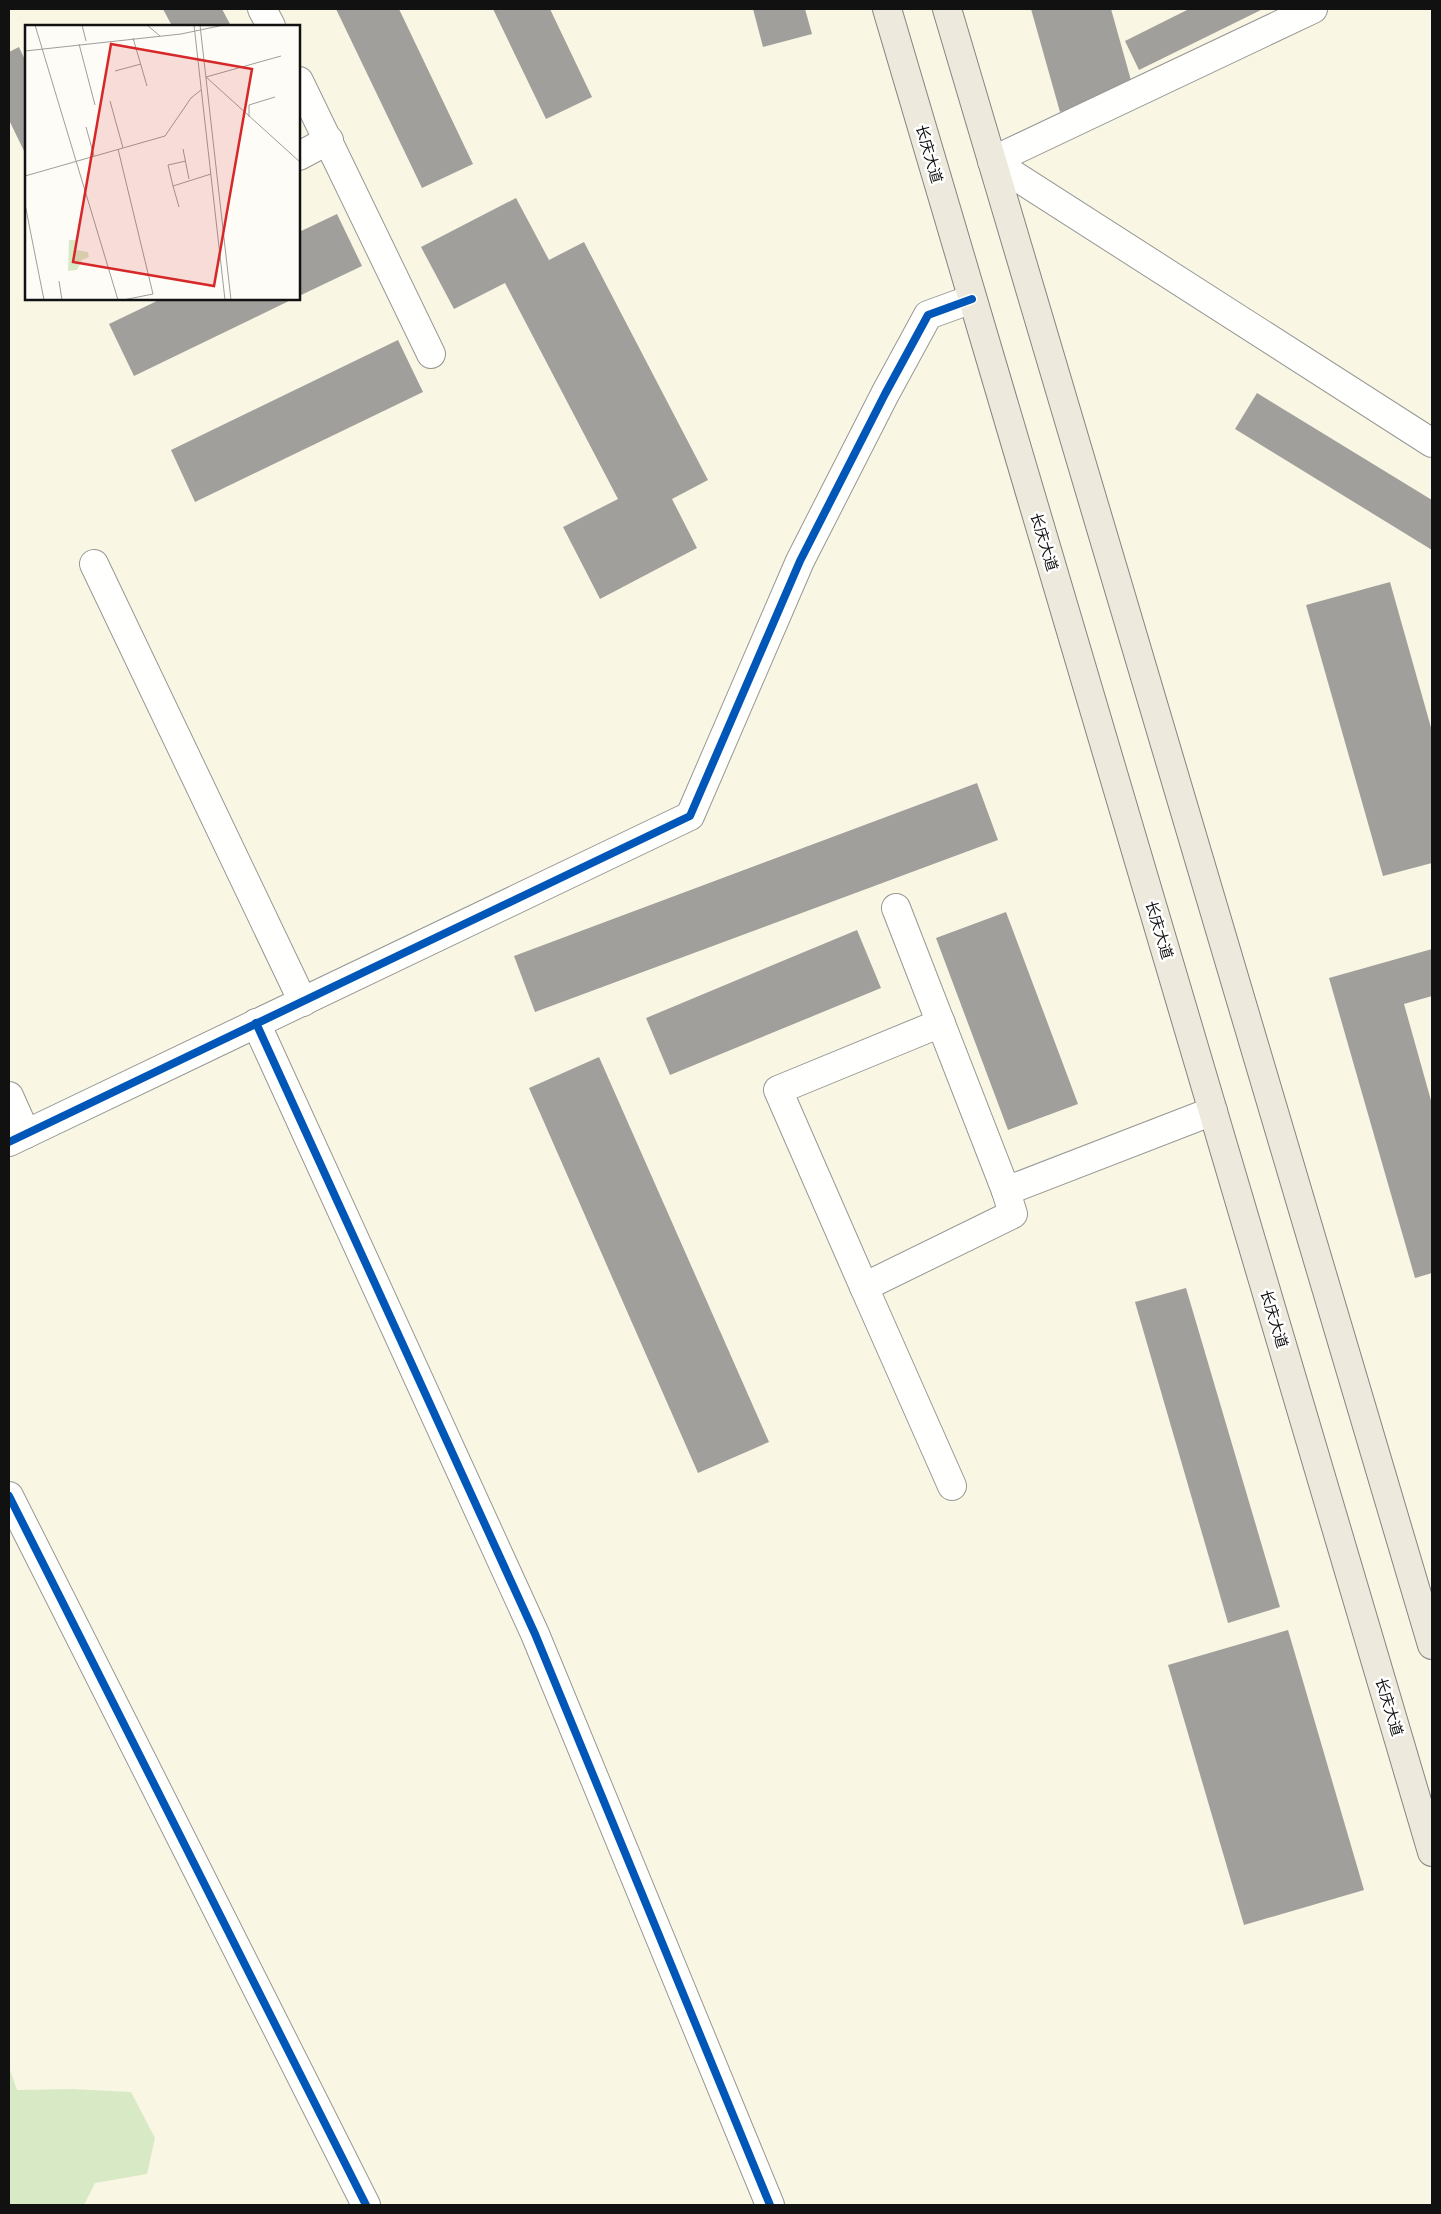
<svg xmlns="http://www.w3.org/2000/svg" width="1441" height="2214" viewBox="0 0 1441 2214" font-family="Lora,'Noto Sans SC',serif">
<rect width="100%" height="100%" fill="#fdfcf7"/>
<path fill="#f9f7e4" fill-rule="evenodd" d="M 9,9 L 1432,9 L 1432,2205 L 9,2205 ZM 26,26 L 299,26 L 299,299 L 26,299 Z"/>
<path fill="#d8eac5" d="M 9,2067 L 17,2090 L 72,2089 L 131,2092 L 155,2138 L 147,2174 L 95,2183 L 84,2205 L 9,2205 Z"/>
<g fill="#a19f9c">
<path d="M 163,9 L 222,9 L 231,26 L 172,26 Z"/>
<path d="M 336,9 L 399,9 L 473,164 L 422,188 Z"/>
<path d="M 493,9 L 550,9 L 592,97 L 546,119 Z"/>
<path d="M 753,9 L 805,9 L 812,34 L 763,47 Z"/>
<path d="M 1031,9 L 1111,9 L 1134,91 L 1060,112 Z"/>
<path d="M 1189,9 L 1263,9 L 1139,70 L 1125,41 Z"/>
<path d="M 19,47 L 26,62 L 26,155 L 9,120 L 9,52 Z"/>
<path d="M 516,198 L 549,260 L 584,242 L 708,480 L 672,499 L 697,548 L 600,599 L 563,527 L 618,499 L 505,283 L 454,309 L 421,247 Z"/>
<path d="M 337,214 L 362,266 L 299,296 L 299,232 Z"/>
<path d="M 161,299 L 293,299 L 134,376 L 109,324 Z"/>
<path d="M 398,340 L 423,392 L 195,502 L 171,450 Z"/>
<path d="M 1257,393 L 1432,500 L 1432,550 L 1235,429 Z"/>
<path d="M 1390,582 L 1432,731 L 1432,863 L 1383,876 L 1306,605 Z"/>
<path d="M 977,783 L 998,840 L 535,1012 L 514,956 Z"/>
<path d="M 1006,912 L 1078,1104 L 1008,1130 L 936,938 Z"/>
<path d="M 857,930 L 881,988 L 670,1075 L 646,1018 Z"/>
<path d="M 1432,949 L 1432,996 L 1404,1004 L 1432,1104 L 1432,1273 L 1415,1278 L 1329,978 Z"/>
<path d="M 599,1057 L 769,1442 L 698,1473 L 529,1088 Z"/>
<path d="M 1186,1288 L 1280,1607 L 1228,1623 L 1135,1302 Z"/>
<path d="M 1288,1630 L 1364,1890 L 1244,1925 L 1168,1665 Z"/>
</g>
<g fill="none" stroke-linecap="round" stroke-linejoin="round">
<defs>
<g id="minor">
<path d="M 262,9 L 271,26"/>
<path d="M 299,81 L 431,354"/>
<path d="M 299,156 L 329,140"/>
<path d="M 992,161 L 1432,443"/>
<path d="M 992,161 L 1313,9"/>
<path d="M 94,564 L 303,1002"/>
<path d="M 896,908 L 1006,1191 L 1013,1214 L 864,1287 L 952,1486"/>
<path d="M 256,1023 L 535,1634 L 770,2205"/>
<path d="M 9,1096 L 26,1134"/>
<path d="M 9,1142 L 690,816 L 800,561 L 885,394 L 928,315 L 972,299"/>
<path d="M 1006,1191 L 1213,1111"/>
<path d="M 864,1287 L 778,1090 L 941,1023"/>
<path d="M 9,1496 L 366,2205"/>
</g>
<g id="major">
<path d="M 887,9 L 1432,1852"/>
<path d="M 947,9 L 1432,1645"/>
</g>
</defs>
<use href="#minor" stroke="#979795" stroke-width="30"/>
<use href="#major" stroke="#858482" stroke-width="30"/>
<use href="#minor" stroke="#fffffe" stroke-width="28"/>
<use href="#major" stroke="#ede9dc" stroke-width="28"/>
<defs>
<g id="cycleway">
<path d="M 256,1023 L 535,1634 L 770,2205"/>
<path d="M 9,1142 L 690,816 L 800,561 L 885,394 L 928,315 L 972,299"/>
<path d="M 9,1496 L 366,2205"/>
</g>
</defs>
<use href="#cycleway" stroke="#fff" stroke-width="11"/>
<use href="#cycleway" stroke="#0057b8" stroke-width="8"/>
</g>
<g text-anchor="middle" stroke-width="5" stroke-linejoin="round" paint-order="stroke">
<g font-size="15" fill="#111" stroke="#fff">
<text transform="translate(929 154) rotate(74)" y="5">长庆大道</text>
<text transform="translate(1044 542) rotate(73)" y="5">长庆大道</text>
<text transform="translate(1159 930) rotate(73)" y="5">长庆大道</text>
<text transform="translate(1274 1319) rotate(73)" y="5">长庆大道</text>
<text transform="translate(1389 1707) rotate(73)" y="5">长庆大道</text>
</g>
</g>
<g transform="translate(25 25)">
<rect width="275" height="275" fill="#fdfcf7"/>
<path d="M 44,215 L 50,215 L 51,225 L 63,227 L 64,232 L 57,235 L 52,245 L 43,246 Z" fill="#d8eac5"/>
<path fill="none" stroke="#9f9e9b" stroke-width="1" d="M 10,0 L 93,275M 57,0 L 61,16M 122,0 L 135,11M 169,0 L 200,275M 175,0 L 206,275M 108,13 L 122,61M 54,19 L 70,80M 0,26 L 156,9 L 199,0M 90,46 L 116,39M 181,52 L 275,137M 181,52 L 256,31M 85,76 L 98,123M 224,92 L 224,80 L 250,72M 61,102 L 69,131M 93,124 L 128,269 L 98,275M 158,124 L 164,154M 0,151 L 140,111 L 166,73 L 176,65M 148,161 L 143,140 L 161,136M 0,179 L 19,275M 154,182 L 148,161 L 186,149M 34,256 L 37,275"/>
<path fill="#d62828" fill-opacity="0.15" stroke="#d62828" stroke-width="2.5" d="M 86,19 L 227,44 L 189,261 L 48,237 Z"/>
<rect width="275" height="275" fill="none" stroke="#111" stroke-width="2.5"/>
</g>
<rect width="1441" height="2214" fill="none" stroke="#111111" stroke-width="20"/>
</svg>
